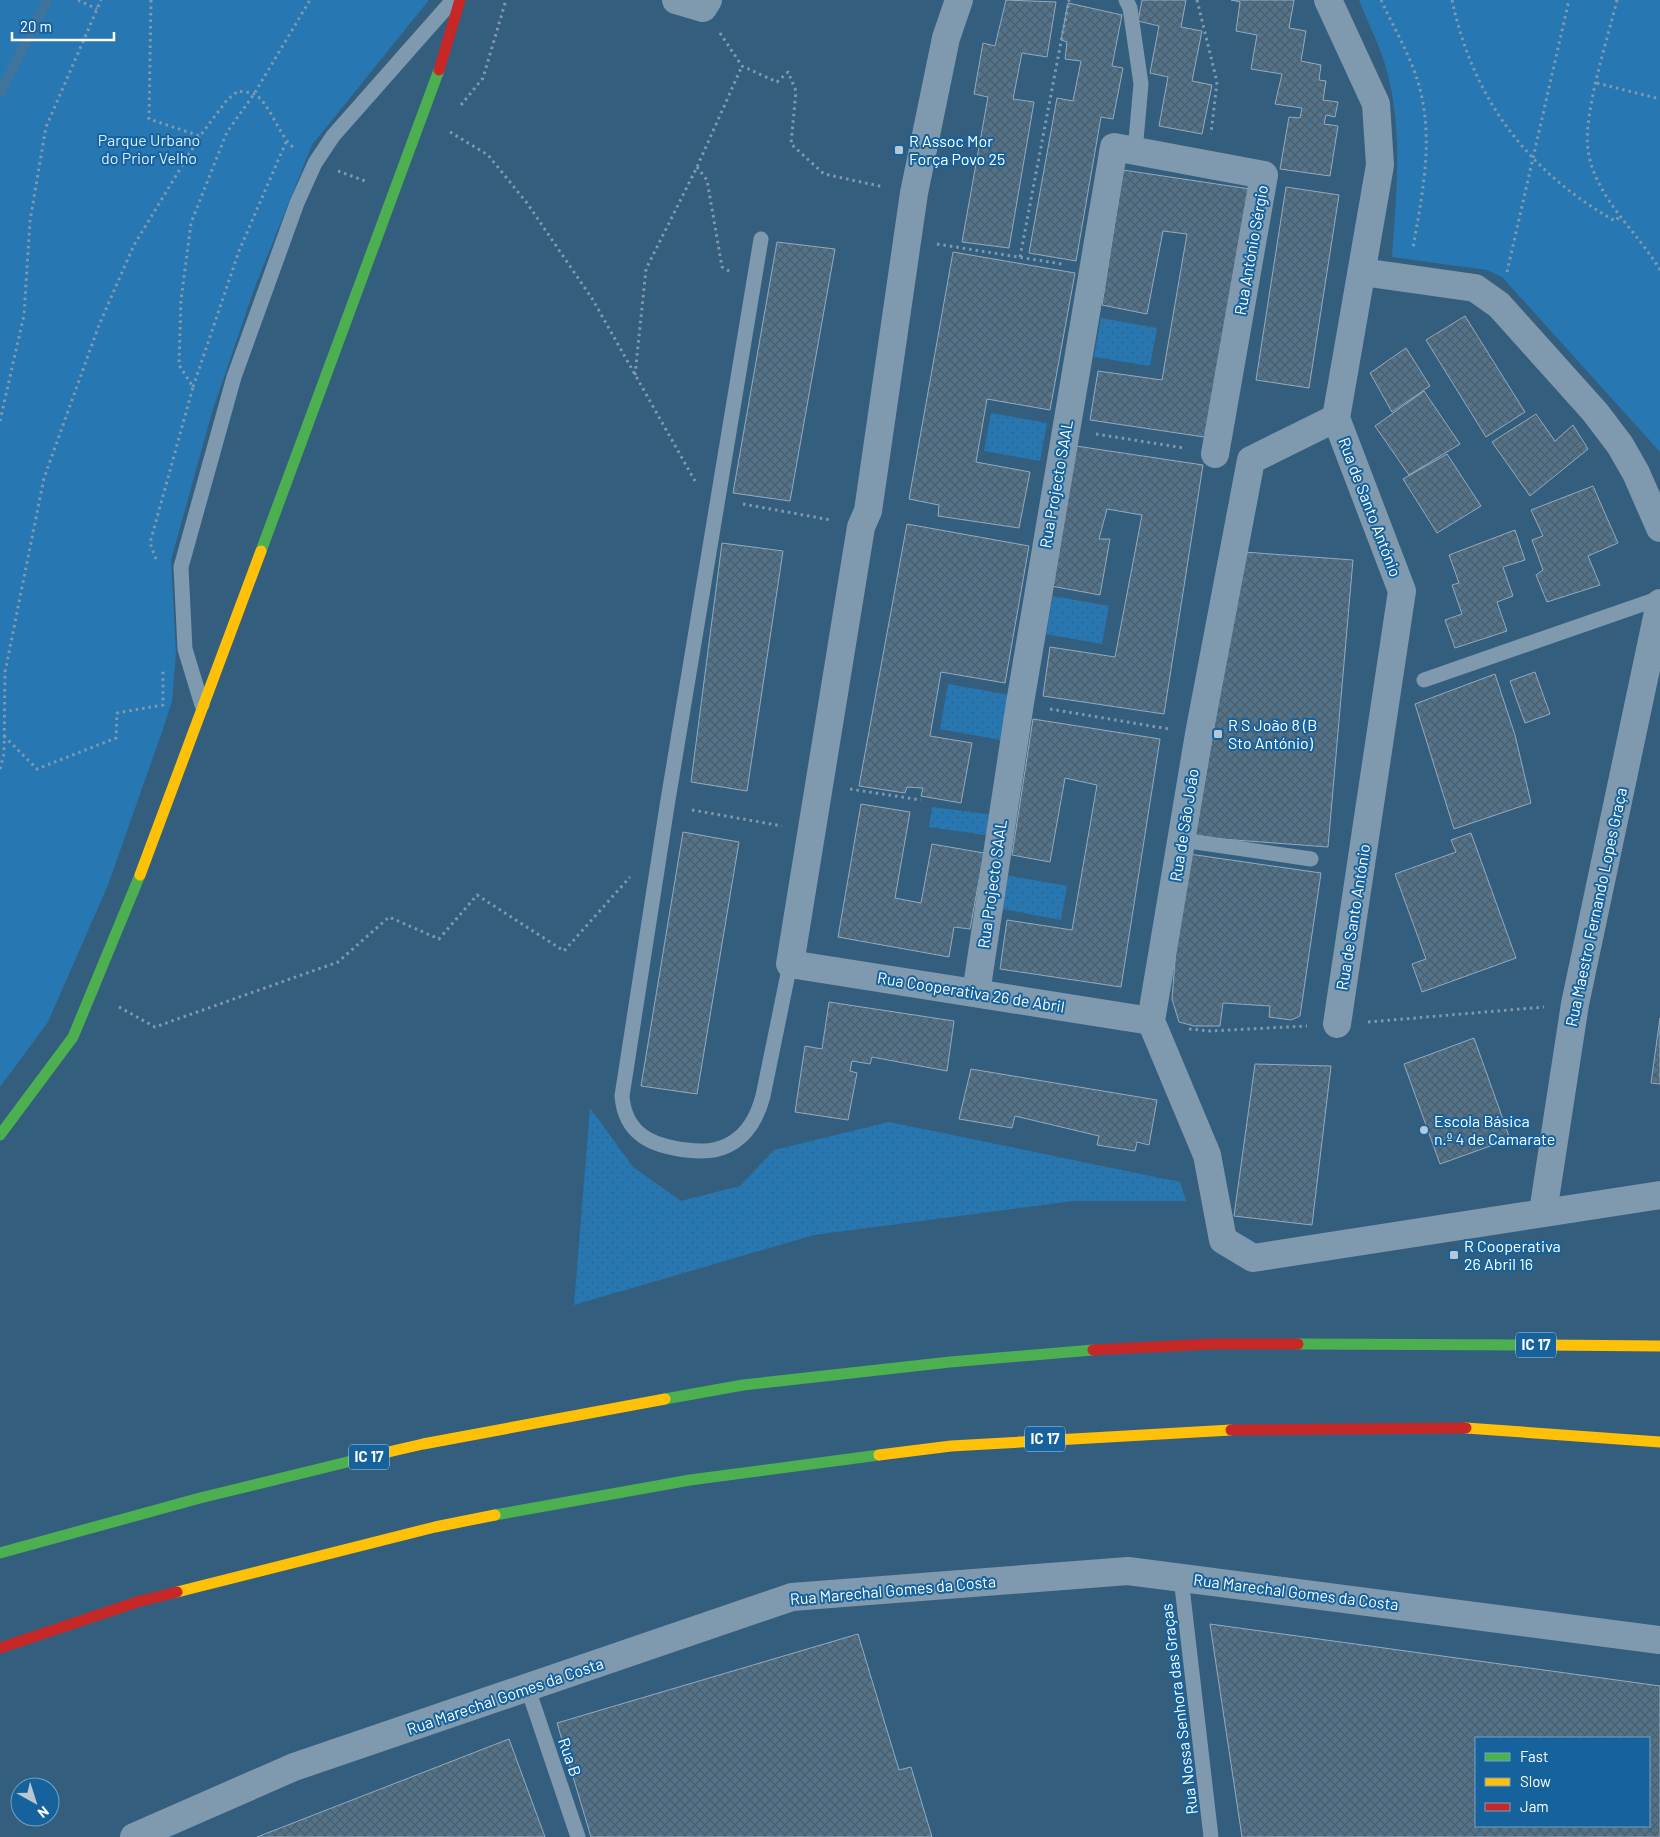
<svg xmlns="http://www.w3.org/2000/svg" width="1660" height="1837" viewBox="0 0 1660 1837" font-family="Barlow,sans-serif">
<defs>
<pattern id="grass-dots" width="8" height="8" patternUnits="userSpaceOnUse" patternTransform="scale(1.25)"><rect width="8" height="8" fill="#2677b2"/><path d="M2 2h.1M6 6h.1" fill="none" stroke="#39627f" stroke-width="1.8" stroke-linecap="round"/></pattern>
<pattern id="building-cross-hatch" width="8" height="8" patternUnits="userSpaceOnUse" patternTransform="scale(1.25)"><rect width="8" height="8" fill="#51738c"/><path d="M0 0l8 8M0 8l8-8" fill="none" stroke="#4e5c66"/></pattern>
</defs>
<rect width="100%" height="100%" fill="#345e7e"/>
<g fill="url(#grass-dots)">
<path d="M 1101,318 L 1157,328 L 1150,366 L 1094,357 Z"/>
<path d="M 991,413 L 1047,423 L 1040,461 L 984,451 Z"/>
<path d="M 1053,596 L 1109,606 L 1102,644 L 1046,634 Z"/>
<path d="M 948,684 L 1015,696 L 1006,741 L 940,729 Z"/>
<path d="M 932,807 L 995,815 L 992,836 L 929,827 Z"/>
<path d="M 1005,875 L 1067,886 L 1061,920 L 998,908 Z"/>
<path d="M 590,1108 L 633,1167 L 681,1201 L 740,1186 L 774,1150 L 889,1122 L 1180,1182 L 1186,1201 L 1073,1201 L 814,1235 L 574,1305 Z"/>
</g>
<g fill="#2677b2">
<path d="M 0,0 L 429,0 L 312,145 L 256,284 L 213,409 L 171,560 L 176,654 L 172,701 L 163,729 L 108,885 L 48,1022 L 0,1087 Z"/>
<path d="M 1359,0 L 1660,0 L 1660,452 L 1502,277 L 1487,270 L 1392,257 C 1396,195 1403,135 1388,75 C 1382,49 1368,24 1359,0 Z"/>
</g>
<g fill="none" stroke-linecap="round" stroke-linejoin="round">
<path stroke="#3f759d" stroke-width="10" d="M 0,93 L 47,0"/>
</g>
<g fill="url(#building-cross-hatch)" stroke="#93abbd" fill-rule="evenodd">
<path d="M 1006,0 L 1056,2 L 1047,57 L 1022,53 L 1013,99 L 1034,102 L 1009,248 L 962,242 L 988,97 L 974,94 L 983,43 L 995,46 Z"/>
<path d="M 1142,0 L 1186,0 L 1181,27 L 1202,31 L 1192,81 L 1212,85 L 1202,134 L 1159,126 L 1168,77 L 1150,73 L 1159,26 L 1138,21 Z"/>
<path d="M 1231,0 L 1294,0 L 1289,28 L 1306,31 L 1301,61 L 1321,65 L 1319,80 L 1326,81 L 1323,100 L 1338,102 L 1335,117 L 1326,115 L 1324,124 L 1338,126 L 1330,176 L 1280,169 L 1289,117 L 1300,118 L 1302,108 L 1275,104 L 1282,74 L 1251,69 L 1257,35 L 1236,31 L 1240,2 Z"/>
<path d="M 1068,3 L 1122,15 L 1112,66 L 1123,68 L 1113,119 L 1101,117 L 1076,261 L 1029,253 L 1057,98 L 1073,101 L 1081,61 L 1065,59 L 1067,42 L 1061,40 Z"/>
<path d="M 1123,170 L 1250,189 L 1211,438 L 1090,420 L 1098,371 L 1162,380 L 1187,234 L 1163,231 L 1147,314 L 1102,305 Z"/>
<path d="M 1286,187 L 1339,195 L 1309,388 L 1256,380 Z"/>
<path d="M 777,242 L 835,249 L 790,501 L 733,493 Z"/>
<path d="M 953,252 L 1075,273 L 1050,410 L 987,399 L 976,462 L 1030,472 L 1019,528 L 938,516 L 939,505 L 909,499 Z"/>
<path d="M 1465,316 L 1525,412 L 1486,437 L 1426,340 Z"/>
<path d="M 1406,348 L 1430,386 L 1392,412 L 1370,373 Z"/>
<path d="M 1424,391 L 1460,444 L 1409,475 L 1375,426 Z"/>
<path d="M 1536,414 L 1555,441 L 1573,425 L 1588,449 L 1530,496 L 1492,442 Z"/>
<path d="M 1076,446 L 1203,465 L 1164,714 L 1043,696 L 1050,647 L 1115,657 L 1142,515 L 1107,509 L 1099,539 L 1110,539 L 1100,595 L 1051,586 Z"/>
<path d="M 1447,454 L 1481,506 L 1437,533 L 1403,479 Z"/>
<path d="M 1593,486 L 1618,543 L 1588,556 L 1600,585 L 1547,602 L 1536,575 L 1543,570 L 1532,540 L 1543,536 L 1531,510 Z"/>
<path d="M 907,524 L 1029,546 L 1005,683 L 941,672 L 930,736 L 972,743 L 961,803 L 921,796 L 923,788 L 907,787 L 905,793 L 859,786 Z"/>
<path d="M 1515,530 L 1525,560 L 1503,567 L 1513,596 L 1497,602 L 1507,631 L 1455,648 L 1445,620 L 1462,614 L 1452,585 L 1459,583 L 1449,555 Z"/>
<path d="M 722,543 L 783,551 L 747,791 L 691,782 Z"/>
<path d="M 1244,552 L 1353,560 L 1328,847 L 1195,837 Z"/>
<path d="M 1535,672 L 1550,714 L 1525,723 L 1510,681 Z"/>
<path d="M 1495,674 L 1515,735 L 1531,803 L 1454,829 L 1415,704 Z"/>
<path d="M 1033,719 L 1160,739 L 1121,987 L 1000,969 L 1007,920 L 1072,930 L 1097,785 L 1065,778 L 1050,862 L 1012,855 Z"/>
<path d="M 861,804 L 910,812 L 895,898 L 921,903 L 932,844 L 984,853 L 970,929 L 954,927 L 949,957 L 838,937 Z"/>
<path d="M 683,832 L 739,842 L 697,1094 L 641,1086 Z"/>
<path d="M 1471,833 L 1516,958 L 1422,992 L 1412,964 L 1426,959 L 1395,874 L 1456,852 L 1451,840 Z"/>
<path d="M 1189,854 L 1321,873 L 1300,1016 L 1291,1020 L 1269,1017 L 1270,1006 L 1223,1003 L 1220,1026 L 1194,1026 L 1179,1022 L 1172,999 L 1177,936 Z"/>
<path d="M 829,1002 L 954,1021 L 947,1071 L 872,1057 L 870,1064 L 852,1061 L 850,1071 L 857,1073 L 848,1120 L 795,1112 L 805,1046 L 822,1049 Z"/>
<path d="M 1660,1018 L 1660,1084 L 1651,1083 Z"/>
<path d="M 1474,1038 L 1510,1139 L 1440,1164 L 1404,1064 Z"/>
<path d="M 1255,1064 L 1331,1066 L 1312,1225 L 1234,1216 Z"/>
<path d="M 971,1069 L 1157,1100 L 1149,1145 L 1137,1142 L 1135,1151 L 1097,1145 L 1099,1136 L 1015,1116 L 1012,1128 L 959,1119 Z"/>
<path d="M 1210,1624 L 1660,1686 L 1660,1837 L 1242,1837 ZM 1476,1738 L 1649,1738 L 1649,1826 L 1476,1826 Z"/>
<path d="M 858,1634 L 899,1770 L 911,1767 L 932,1837 L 591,1837 L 557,1723 Z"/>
<path d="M 509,1739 L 545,1837 L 257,1837 Z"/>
</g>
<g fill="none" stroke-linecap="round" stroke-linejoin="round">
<g stroke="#7f9aaf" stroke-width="3" stroke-dasharray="2.5 4" stroke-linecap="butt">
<path d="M 78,0 L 97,9"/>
<path d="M 151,0 L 149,119 L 200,136 L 227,100 L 238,91 C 243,92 250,92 254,94 C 270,102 278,136 295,149"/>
<path d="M 1197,0 L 1217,82 L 1211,134"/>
<path d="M 1381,0 C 1392,24 1406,48 1415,73 C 1436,131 1423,190 1413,248"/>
<path d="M 1452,0 C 1473,99 1527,171 1615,221 L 1620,216"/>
<path d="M 1617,0 C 1608,38 1583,113 1588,150 C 1590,164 1595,177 1602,189 C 1618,218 1643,241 1660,270"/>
<path d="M 720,33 L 742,66 L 777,82 L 788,72 L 796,91 L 791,144 L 824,174 L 884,187"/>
<path d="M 1597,83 L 1660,99"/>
<path d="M 461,105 L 483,78 L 506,0"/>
<path d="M 450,132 L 488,155 L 527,203 L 593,300 L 695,481"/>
<path d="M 697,167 L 707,180 L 722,267 L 731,272"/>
<path d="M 338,171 L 365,181"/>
<path d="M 937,244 L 1062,264"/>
<path d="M 1020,257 L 1069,0"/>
<path d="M 1507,272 L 1569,0"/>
<path d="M 635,375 L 646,269 L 697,167 L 742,66"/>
<path d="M 193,387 L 239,251 L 286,142"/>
<path d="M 0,421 L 24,315 L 30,221 L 46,127 L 101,0"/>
<path d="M 1096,434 L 1184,448"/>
<path d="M 743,504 L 831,520"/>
<path d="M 156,559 L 150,543 L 193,387 L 179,365 L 181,300 L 191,223 L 227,132 L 254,94 L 310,0"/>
<path d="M 1050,709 L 1169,729"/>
<path d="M 4,736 L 37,769 L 116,738 L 117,713 L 163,705 L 163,669"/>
<path d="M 0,769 L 4,754 L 5,672 L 44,478 L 99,325 L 134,245 L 200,136"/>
<path d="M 850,789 L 921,800"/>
<path d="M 692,810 L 782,826"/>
<path d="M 119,1007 L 155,1027 L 338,962 L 389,917 L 439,939 L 477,895 L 564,951 L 630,877"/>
<path d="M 1368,1022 L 1544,1007"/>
<path d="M 1189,1029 L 1210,1031 L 1307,1026"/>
</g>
<g stroke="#7f9aaf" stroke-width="15">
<path d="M 1126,0 L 1130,8 L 1141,84 L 1135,151"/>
<path d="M 761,239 L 667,806 L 622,1096 C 625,1135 653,1146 686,1150 C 702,1152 717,1152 732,1143 C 749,1133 758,1115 763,1096 L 790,964"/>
<path d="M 1424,680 L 1660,598"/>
<path d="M 202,705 L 185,649 L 181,567 L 234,377 L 297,203 L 315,163 L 333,136 L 453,0"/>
<path d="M 1182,840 L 1311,859"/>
<path d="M 1181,1578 L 1211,1837"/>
<path d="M 528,1689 L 578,1837"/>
</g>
<g stroke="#7f9aaf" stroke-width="28">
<path d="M 676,0 L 703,8 L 708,0"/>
<path d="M 959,0 L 946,38 L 914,193 L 868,511 L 861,527 L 790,964 L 1151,1021"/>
<path d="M 1328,0 L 1376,104 L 1380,165 L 1336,418 L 1402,591 L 1337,1024"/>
<path d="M 1362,272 L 1475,288 L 1499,305 L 1595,412 L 1620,445 L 1636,473 L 1660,528"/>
<path d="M 1336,418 L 1251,460 L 1199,734 L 1151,1021 L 1207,1155 L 1223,1240 L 1253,1258 L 1660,1195"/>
<path d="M 976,993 L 1020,703 L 1114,147 L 1264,175 L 1215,454"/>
<path d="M 1543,1212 L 1575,1004 L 1660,603"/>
<path d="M 134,1837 L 294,1767 L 792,1597 L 1128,1571 L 1660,1640"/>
</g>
<g stroke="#4caf50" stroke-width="11">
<path d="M 261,551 L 439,70"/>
<path d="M 0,1135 L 73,1037 L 140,875"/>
<path d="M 1298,1344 L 1545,1345"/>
<path d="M 665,1399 L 743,1385 L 950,1362 L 1093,1350"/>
<path d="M 495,1515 L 690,1480 L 879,1455"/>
<path d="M 0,1553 L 200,1498 L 384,1453"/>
</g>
<g stroke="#ffc107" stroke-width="11">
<path d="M 140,875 L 261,551"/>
<path d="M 1545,1345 L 1660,1346"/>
<path d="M 1466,1428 L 1660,1442"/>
<path d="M 384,1453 L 423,1444 L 665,1399"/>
<path d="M 879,1455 L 951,1446 L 1231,1430"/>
<path d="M 177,1592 L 435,1527 L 495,1515"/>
</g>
<g stroke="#c62828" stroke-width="11">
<path d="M 439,70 L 460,0"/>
<path d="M 1093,1350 L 1212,1344 L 1298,1344"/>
<path d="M 1231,1430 L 1466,1428"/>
<path d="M 0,1648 L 137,1602 L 177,1592"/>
</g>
</g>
<g fill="#b8c7d2" stroke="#15629d" stroke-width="2">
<rect x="894" y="145" width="10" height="10" rx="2.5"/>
<rect x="1213" y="729" width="10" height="10" rx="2.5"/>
<circle cx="1424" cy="1130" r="5"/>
<rect x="1449" y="1250" width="10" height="10" rx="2.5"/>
</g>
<g text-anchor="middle" stroke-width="4" stroke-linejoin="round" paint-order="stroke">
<g fill="#15629d" stroke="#b9d0e2" stroke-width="1">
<rect x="1516" y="1332.5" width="40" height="25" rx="4"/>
<rect x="1025" y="1426.5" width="40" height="25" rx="4"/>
<rect x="349" y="1444.5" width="40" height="25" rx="4"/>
</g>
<g font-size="15" font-weight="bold" fill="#fff">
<text x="1536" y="1350">IC 17</text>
<text x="1045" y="1444">IC 17</text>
<text x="369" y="1462">IC 17</text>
</g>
<g font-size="16" fill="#d4ecfd" stroke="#15629d">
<text x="149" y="146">Parque Urbano<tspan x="149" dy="18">do Prior Velho</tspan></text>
</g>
<g font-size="16" fill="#fff" stroke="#15629d" text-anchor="start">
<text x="909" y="147">R Assoc Mor<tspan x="909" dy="18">Força Povo 25</tspan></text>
<text x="1228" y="731">R S João 8 (B<tspan x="1228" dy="18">Sto António)</tspan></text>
<text x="1434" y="1127">Escola Básica<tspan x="1434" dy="18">n.º 4 de Camarate</tspan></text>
<text x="1464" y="1252">R Cooperativa<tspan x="1464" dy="18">26 Abril 16</tspan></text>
</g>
<g font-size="16" fill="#fff" stroke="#15629d">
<text transform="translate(1251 250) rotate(-80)" y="6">Rua António Sérgio</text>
<text transform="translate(1056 484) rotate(-80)" y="6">Rua Projecto SAAL</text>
<text transform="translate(1370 507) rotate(69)" y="6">Rua de Santo António</text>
<text transform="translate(1184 825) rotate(-81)" y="6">Rua de São João</text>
<text transform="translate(992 884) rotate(-82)" y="6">Rua Projecto SAAL</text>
<text transform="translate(1596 907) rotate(-78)" y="6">Rua Maestro Fernando Lopes Graça</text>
<text transform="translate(1353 917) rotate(-81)" y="6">Rua de Santo António</text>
<text transform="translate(971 992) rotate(9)" y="6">Rua Cooperativa 26 de Abril</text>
<text transform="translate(893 1590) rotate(-5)" y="6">Rua Marechal Gomes da Costa</text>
<text transform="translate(1296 1592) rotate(7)" y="6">Rua Marechal Gomes da Costa</text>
<text transform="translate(505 1696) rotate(-19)" y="6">Rua Marechal Gomes da Costa</text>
<text transform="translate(1179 1709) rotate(-97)" y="6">Rua Nossa Senhora das Graças</text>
<text transform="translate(570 1757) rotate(71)" y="6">Rua B</text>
</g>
</g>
<rect x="1475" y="1737" width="175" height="90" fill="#15629d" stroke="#73a1c4"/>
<rect x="1485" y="1753" width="25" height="8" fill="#4caf50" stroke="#73a1c4"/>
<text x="1520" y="1762" font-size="15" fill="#ffffff">Fast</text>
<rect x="1485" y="1778" width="25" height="8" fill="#ffc107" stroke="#73a1c4"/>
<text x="1520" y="1787" font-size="15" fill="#ffffff">Slow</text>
<rect x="1485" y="1803" width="25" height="8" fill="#c62828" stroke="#73a1c4"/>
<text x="1520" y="1812" font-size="15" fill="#ffffff">Jam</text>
<g transform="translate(35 1802) rotate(141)"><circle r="24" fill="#15629d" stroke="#73a1c4"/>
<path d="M0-4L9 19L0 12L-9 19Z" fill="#b8c7d2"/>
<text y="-8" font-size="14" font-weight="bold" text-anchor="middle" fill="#ffffff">N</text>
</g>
<path d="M12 32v8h102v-8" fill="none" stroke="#ffffff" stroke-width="2.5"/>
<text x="20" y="32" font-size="15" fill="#ffffff" stroke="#15629d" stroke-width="4" paint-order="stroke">20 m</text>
</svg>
